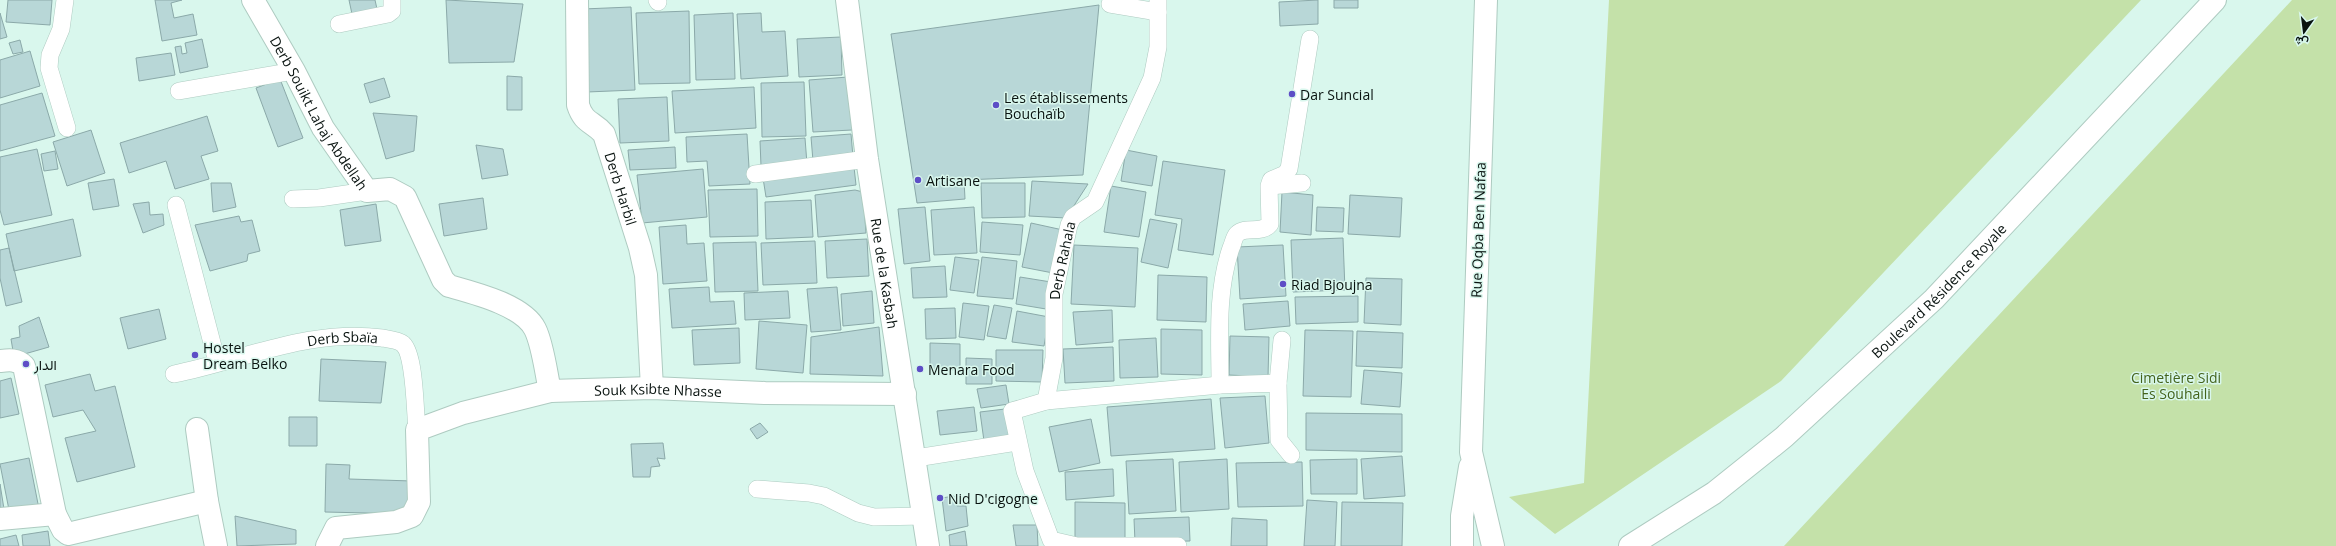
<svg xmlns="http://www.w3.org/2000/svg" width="2336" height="546" font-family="'Open Sans',Vazirmatn,sans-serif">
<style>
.green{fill:#c4e1a9}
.building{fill:#b8d7d7;stroke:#8ba9a9}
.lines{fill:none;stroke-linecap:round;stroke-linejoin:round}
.lane-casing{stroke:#aecbc1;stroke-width:18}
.street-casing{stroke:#aecbc1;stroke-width:24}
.secondary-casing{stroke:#aecbc1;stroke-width:24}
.lane{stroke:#fff;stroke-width:17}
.street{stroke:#fff;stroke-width:22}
.secondary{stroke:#fff;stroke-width:22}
.poi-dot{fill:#5d4ec6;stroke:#d9f7ed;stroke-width:1.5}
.labels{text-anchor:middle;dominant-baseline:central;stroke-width:3;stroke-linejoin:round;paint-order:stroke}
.poi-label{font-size:14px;fill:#091310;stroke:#d9f7ed;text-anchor:start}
.street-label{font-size:14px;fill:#091310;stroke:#d9f7ed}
.park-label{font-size:14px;fill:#44631c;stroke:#d9f7ed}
</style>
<rect width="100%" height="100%" fill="#d9f7ed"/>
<path class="green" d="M1609,0H2141L1781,381L1555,534L1509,497L1584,483Z
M2292,0H2336V546H1784Z"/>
<path class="building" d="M8,0H52L50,25L6,22Z
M155,0H182L171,3L174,18L193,14L197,35L162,41Z
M349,0H375L377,9L352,14Z
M446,0L523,4L514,62L449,63Z
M1318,0V24L1280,26L1279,2Z
M1334,0H1358V8H1334Z
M1099,5L1083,175L964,180L965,199L917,203L891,34Z
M631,7L635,90L587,92L583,9Z
M689,11L690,83L639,84L636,13Z
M0,13L7,37L0,39Z
M733,13L735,79L696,80L694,15Z
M761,13L762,32L785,31L788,76L741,79L737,14Z
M841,37L842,75L799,77L797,39Z
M202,39L208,67L180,73L175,47L181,46L182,54L187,53L185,43Z
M20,40L23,52L13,54L9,43Z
M30,51L40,86L0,98V60Z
M171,53L175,75L139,81L136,58Z
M507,76L522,77V110H507Z
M848,77L852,130L813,132L809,80Z
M384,78L390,97L370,103L364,84Z
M280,79L303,138L278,147L256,88Z
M804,82L806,136L762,137L761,83Z
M754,87L756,128L675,133L672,91Z
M42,93L55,136L0,151V105Z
M667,97L669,141L620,143L618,99Z
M373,113L417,116L414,151L386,159Z
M207,116L218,151L201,156L209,179L175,189L166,161L129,173L120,143Z
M91,130L105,173L67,186L53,142Z
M747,134L750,184L709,186L707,161L687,162L686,137Z
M851,134L853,157L813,161L811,137Z
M805,138L807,164L761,166L760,141Z
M476,145L503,149L508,175L482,179Z
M675,147L676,168L630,170L628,150Z
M37,149L52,215L4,225L0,210V157Z
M1126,150L1157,156L1152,186L1121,181Z
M55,151L58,169L44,171L41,154Z
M1163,161L1225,170L1213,255L1178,250L1182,219L1155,215Z
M854,167L856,185L766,197L763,178Z
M703,169L707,217L642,223L637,175Z
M114,179L119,206L93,210L88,183Z
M1032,181L1088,184L1066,218L1029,216Z
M211,183H231L236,207L213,212Z
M981,183H1025V217L982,218Z
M1111,186L1146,192L1139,237L1104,232Z
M757,189L758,236L710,237L708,190Z
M855,190L863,192L866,233L818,237L815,195Z
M1282,192L1313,195L1311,235L1280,232Z
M1350,195L1402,198L1400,237L1348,234Z
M483,198L487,229L444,236L439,204Z
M811,200L813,237L766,239L765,202Z
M149,202L150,215L163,214L164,225L143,233L133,204Z
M376,204L381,241L345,246L340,210Z
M925,207L930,261L904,264L898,209Z
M974,207L977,253L934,255L931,210Z
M1317,207L1344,208L1343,232L1316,231Z
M239,216L241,222L252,220L260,251L248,254L247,261L210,271L195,225Z
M73,219L81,256L14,271L6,234Z
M1150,219L1177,224L1168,268L1141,262Z
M982,222L1023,225L1020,255L980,252Z
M1031,223L1063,230L1053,273L1022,267Z
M686,225L687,244L704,243L707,281L663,284L659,227Z
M1343,238L1345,290L1293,292L1291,240Z
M867,239L869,276L827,278L825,241Z
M815,241L817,283L763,285L761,243Z
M756,242L758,291L715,292L713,243Z
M1074,245L1138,248L1135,307L1071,304Z
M1283,245L1286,296L1240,299L1237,247Z
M9,248L22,302L6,306L0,278V250Z
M955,257L979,260L974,293L950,290Z
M982,257L1017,261L1013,299L977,296Z
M945,266L947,297L913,298L911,268Z
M1158,275L1207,277L1206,322L1157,320Z
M1020,277L1051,282L1046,309L1016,304Z
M1366,278L1402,279L1401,325L1364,323Z
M709,287L710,302L734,301L736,324L672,328L669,289Z
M837,287L841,330L811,332L807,289Z
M788,291L790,318L745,320L744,293Z
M872,291L874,323L843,326L841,294Z
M1358,296V322L1296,324L1295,297Z
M1288,301L1290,326L1245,330L1243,304Z
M963,303L989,306L984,340L959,337Z
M994,305L1012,308L1006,339L987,336Z
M955,308L956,338L926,339L925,309Z
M159,309L166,339L128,349L120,318Z
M1112,310L1113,342L1076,345L1073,312Z
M1017,311L1049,317L1044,346L1012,342Z
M39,317L49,347L14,357L11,339L20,337L19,326Z
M759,321L807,325L803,373L756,369Z
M879,327L883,376L810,374L811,337Z
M739,328L740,363L694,365L692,330Z
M1161,329L1202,330V375L1161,374Z
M1305,330L1353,331L1351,397L1303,396Z
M1357,331L1403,333L1402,368L1356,366Z
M1230,336L1269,337L1268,377L1229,375Z
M1156,338L1158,377L1120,378L1119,340Z
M930,343L960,344V370L930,369Z
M1113,347L1114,381L1065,383L1063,349Z
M996,350H1043L1042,382L996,381Z
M966,358L992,359V384H966Z
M321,359L386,362L381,403L319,401Z
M1364,370L1402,373L1400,407L1361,404Z
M90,374L95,391L115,386L135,467L77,482L65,438L96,431L83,410L53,417L45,385Z
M11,378L19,414L0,418V381Z
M1006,385L1009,404L981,408L977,389Z
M1265,396L1269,443L1225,448L1220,398Z
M1211,399L1215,449L1111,456L1107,407Z
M974,407L977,431L940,435L937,411Z
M1005,409L1010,436L984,441L980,412Z
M1306,413L1402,414V452L1306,450Z
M289,417H317V446H289Z
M1091,419L1100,463L1059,472L1049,427Z
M760,423L768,432L757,439L750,429Z
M663,443L665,459L657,458L660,466L651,467L650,477H633L631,444Z
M1402,456L1405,496L1364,499L1361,459Z
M29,458L39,509L10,515L0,464Z
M1173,459L1176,511L1129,514L1126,461Z
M1227,459L1229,509L1181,512L1179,462Z
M1357,459V494H1311L1310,460Z
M1302,462L1303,506L1238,507L1236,463Z
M326,464L350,465L349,479L412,481L411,514L325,512Z
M1113,469L1114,496L1066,500L1065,472Z
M0,484L4,509H0Z
M954,496L957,506H966L968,526L946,531L942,498Z
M1307,500L1337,502L1335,546H1304Z
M1075,502L1125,503V539H1075Z
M1342,502L1403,503L1402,546H1341Z
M235,516L296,530V544L237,546Z
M1189,517L1190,541L1135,542L1134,519Z
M1232,518L1267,520V546H1231Z
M1013,525H1037L1038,546H1016Z
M48,531L50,546H23L22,535Z
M965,531L967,546H950L949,535Z
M16,535L19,546H0V539Z"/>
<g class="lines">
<g class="lane-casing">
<g id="lane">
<path d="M65,0L61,29L50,55L49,68L67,128"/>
<path d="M657,0L658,2"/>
<path d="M1110,4L1158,12"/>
<path d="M339,24L388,14L392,11V0"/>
<path d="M179,91L294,71"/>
<path d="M755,174L867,159"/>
<path d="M1270,186L1302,183"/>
<path d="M293,199L319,198L367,191"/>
<path d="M176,205L217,362"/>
<path id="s1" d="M174,374C243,360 311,328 382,338C388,339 398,340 403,344C415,355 415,412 417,430"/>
<path d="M1278,383L1282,340"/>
<path d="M1220,385C1220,339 1216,292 1231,248C1233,244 1234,237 1237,234C1246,225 1261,235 1270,224L1269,186L1271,180L1285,174L1289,169L1310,39"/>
<path id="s2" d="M1046,401L1054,358V294L1069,225L1073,217L1095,202L1152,78L1158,47V0"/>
<path d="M916,458L1018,442"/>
<path d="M757,489L809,493L824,496L858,513L874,517L924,516"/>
<path d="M1178,546H1077L1051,540L1025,471L1012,411L1046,401L1220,385L1278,383L1279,440L1291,455"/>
</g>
</g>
<g class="street-casing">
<g id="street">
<path id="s3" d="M253,0L294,71L323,128L367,191L390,189L405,197L443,280L449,286C474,293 523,305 535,329C543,345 546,373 550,391"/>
<path id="s4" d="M577,0L578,105C584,124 593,121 604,134L640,248L646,275L652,388"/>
<path d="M1486,0L1471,452L1493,546"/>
<path d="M0,361C9,360 17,359 24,366L55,514L63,530L68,534L207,501"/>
<path d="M197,429L207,501L216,546"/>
<path d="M0,519L55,514"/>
<path id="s5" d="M327,546L336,528L396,522L412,516L419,502L417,430L463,413L550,391L652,388L765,393L905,394"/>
<path d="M1462,546V516L1470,467"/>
</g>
</g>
<g class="secondary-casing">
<g id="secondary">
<path id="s6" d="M847,0L867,159L928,546"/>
<path id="s7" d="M1630,546L1714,493L1784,437L1934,299L2215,0"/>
</g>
</g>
<use href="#lane" class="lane"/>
<use href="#street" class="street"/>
<use href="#secondary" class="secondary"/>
</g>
<g class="poi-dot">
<circle cx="1292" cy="94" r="4"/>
<circle cx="996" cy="105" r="4"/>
<circle cx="918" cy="180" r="4"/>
<circle cx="1283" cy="284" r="4"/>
<circle cx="195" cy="355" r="4"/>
<circle cx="26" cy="364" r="4"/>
<circle cx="920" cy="369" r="4"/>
<circle cx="940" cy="498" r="4"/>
</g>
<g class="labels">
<g class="poi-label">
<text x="1300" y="94">Dar Suncial</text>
<text x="1004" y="97">Les établissements<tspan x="1004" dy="16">Bouchaïb</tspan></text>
<text x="926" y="180">Artisane</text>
<text x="1291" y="284">Riad Bjoujna</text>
<text x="203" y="347">Hostel<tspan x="203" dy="16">Dream Belko</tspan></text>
<text x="34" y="364">الدار</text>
<text x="928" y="369">Menara Food</text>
<text x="948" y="498">Nid D'cigogne</text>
</g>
<g class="street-label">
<text stroke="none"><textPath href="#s3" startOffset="131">Derb Souikt Lahaj Abdellah</textPath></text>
<text stroke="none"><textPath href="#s4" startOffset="202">Derb Harbil</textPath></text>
<text transform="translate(1478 230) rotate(-88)">Rue Oqba Ben Nafaa</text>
<text stroke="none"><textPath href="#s2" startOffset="142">Derb Rahala</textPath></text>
<text stroke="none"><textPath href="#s6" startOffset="276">Rue de la Kasbah</textPath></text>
<text stroke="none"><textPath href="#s7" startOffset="402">Boulevard Résidence Royale</textPath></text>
<text stroke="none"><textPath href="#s1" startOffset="173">Derb Sbaïa</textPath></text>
<text stroke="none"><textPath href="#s5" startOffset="432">Souk Ksibte Nhasse</textPath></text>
</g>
<g class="park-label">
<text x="2176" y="377">Cimetière Sidi<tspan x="2176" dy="16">Es Souhaili</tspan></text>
</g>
</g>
<g transform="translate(2304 32) rotate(194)" stroke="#d9f7ed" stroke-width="3" paint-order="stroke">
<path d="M0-3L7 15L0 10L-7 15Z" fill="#091310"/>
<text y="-6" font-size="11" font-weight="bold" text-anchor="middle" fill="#091310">ش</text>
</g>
</svg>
